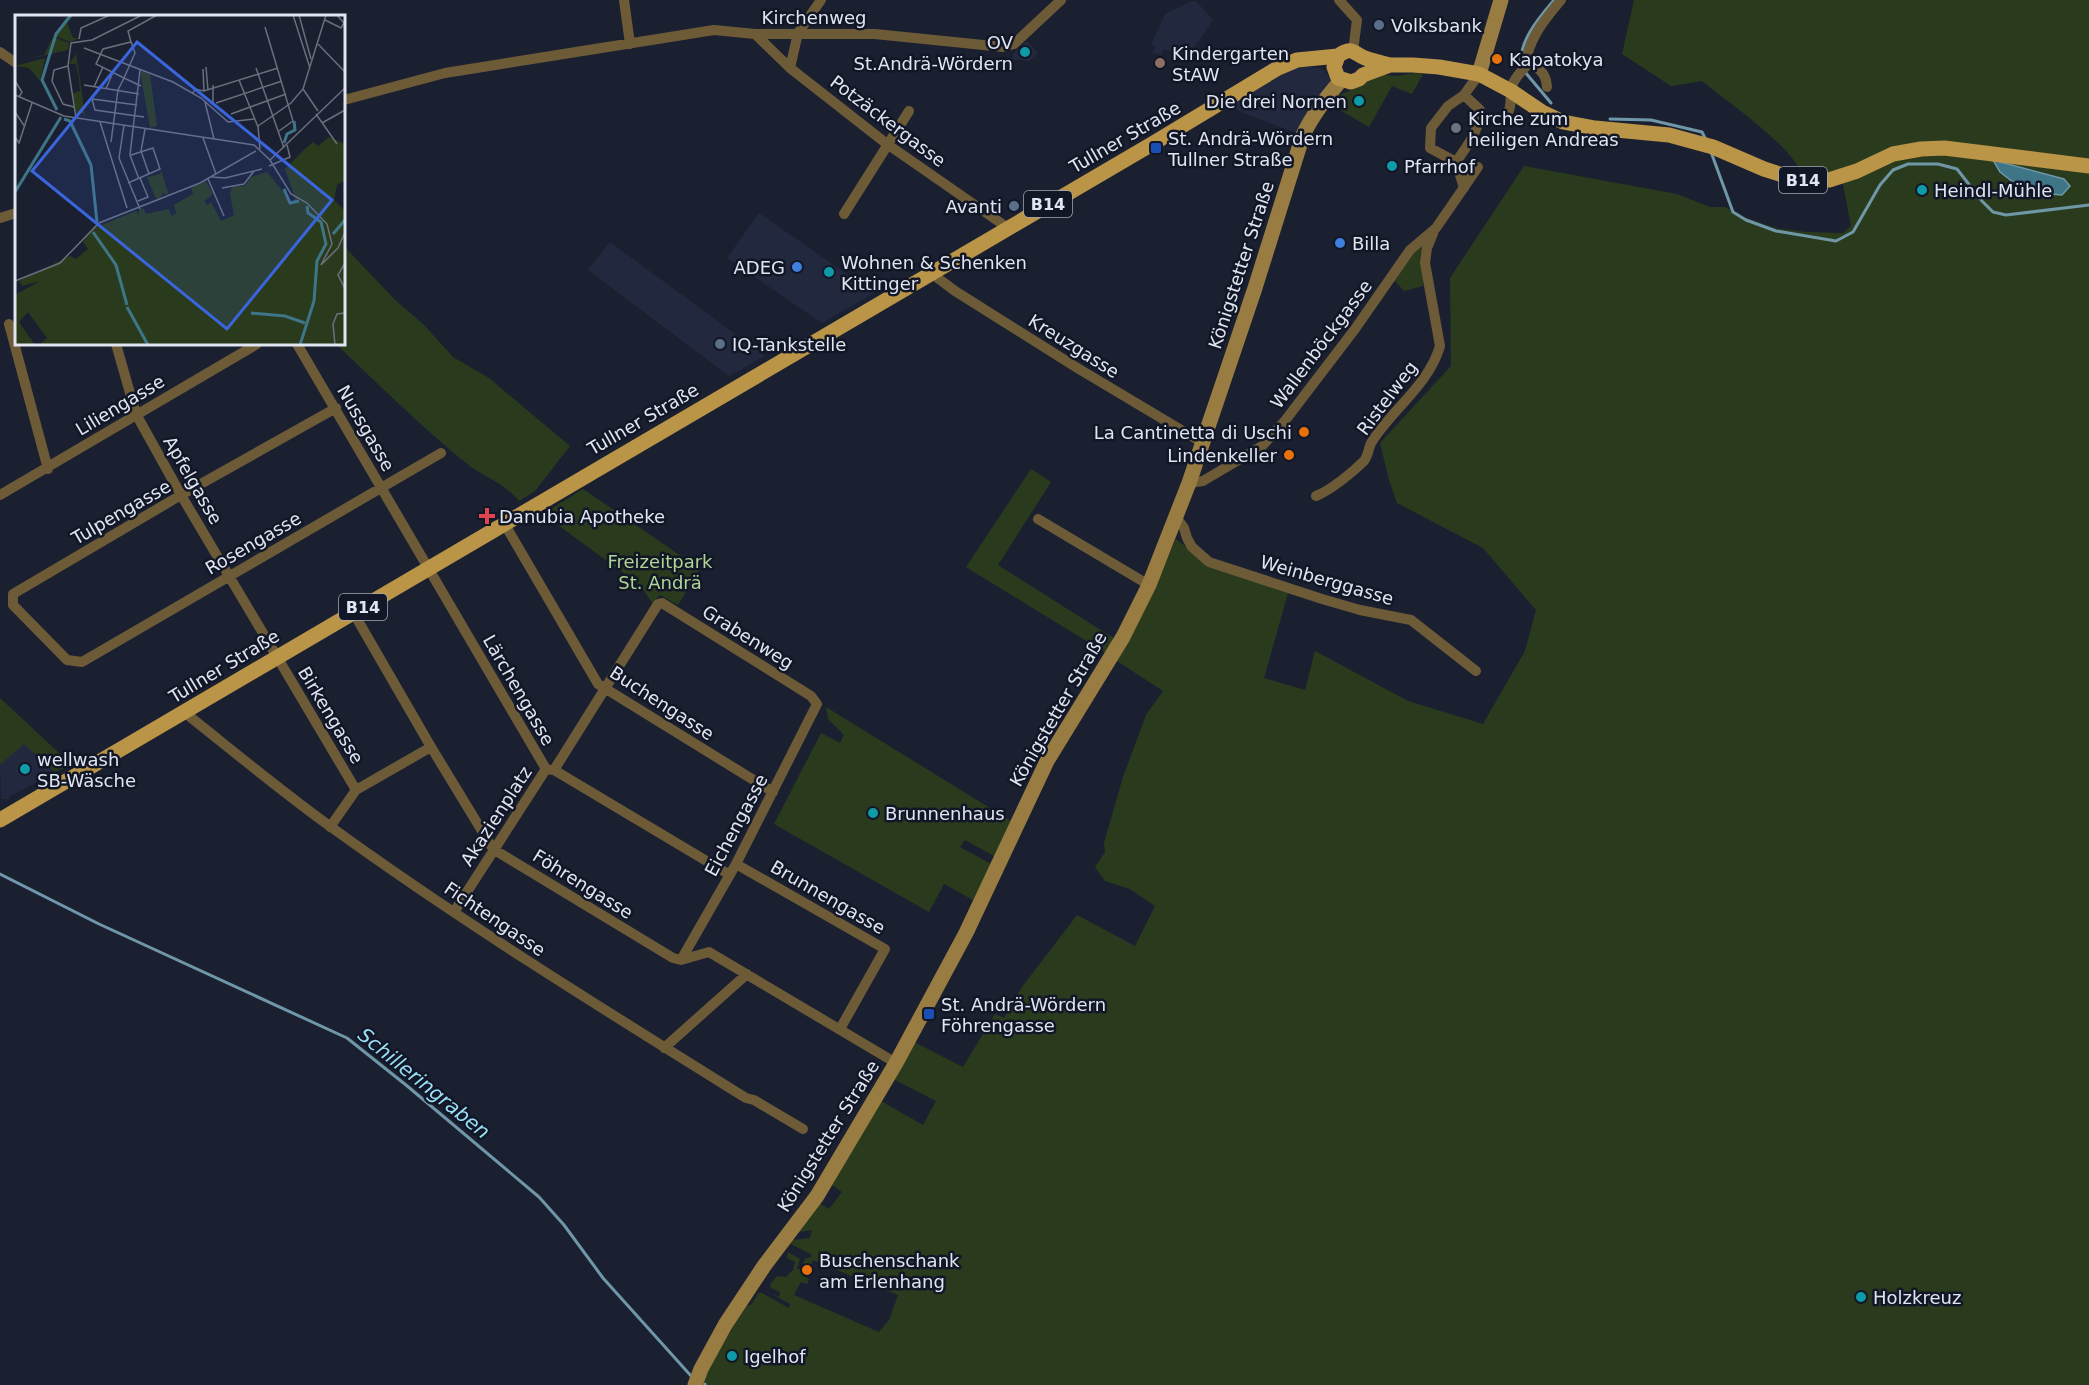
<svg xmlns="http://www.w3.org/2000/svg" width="2089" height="1385" font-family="'DejaVu Sans',sans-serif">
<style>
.built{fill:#22293f}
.green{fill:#2a3b1d;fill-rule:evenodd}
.water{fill:#3e7587;stroke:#6f97a7;stroke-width:1.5}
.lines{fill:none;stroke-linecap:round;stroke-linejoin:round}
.stream{stroke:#6f97a7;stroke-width:3}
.street{stroke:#6d5b38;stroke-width:10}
.secondary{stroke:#987c41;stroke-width:15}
.primary{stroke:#ba9547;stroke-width:15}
.service-dot{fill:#5c6f8a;stroke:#121727;stroke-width:2}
.culture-dot{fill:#0f9aa8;stroke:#121727;stroke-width:2}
.food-dot{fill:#e8710a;stroke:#121727;stroke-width:2}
.education-dot{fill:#8d6e63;stroke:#121727;stroke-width:2}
.worship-dot{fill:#6b7280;stroke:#121727;stroke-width:2}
.transit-dot{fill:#1a4fb4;stroke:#121727;stroke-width:2}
.shop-dot{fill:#3f7fe0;stroke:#121727;stroke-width:2}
.health-dot{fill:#e0444e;stroke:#121727;stroke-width:2}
.labels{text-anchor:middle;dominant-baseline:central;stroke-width:5;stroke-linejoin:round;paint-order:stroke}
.shield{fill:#121727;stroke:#a3a7b4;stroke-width:1.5}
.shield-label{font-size:16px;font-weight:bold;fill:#e1e5f1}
.street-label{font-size:18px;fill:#e1e5f1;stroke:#121727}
.poi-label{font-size:18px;fill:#e1e5f1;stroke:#121727;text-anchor:start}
.park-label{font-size:18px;fill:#b0d595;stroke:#121727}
.water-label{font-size:20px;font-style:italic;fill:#9adff6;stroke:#121727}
.inset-river{fill:none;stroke:#3e7587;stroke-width:3}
.inset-road{fill:none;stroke:#6a6f7e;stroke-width:1.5}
.view{fill:#3a65dc;fill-opacity:0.15;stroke:#3a65dc;stroke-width:3}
.inset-edge{fill:none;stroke:#e1e5f1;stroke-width:3}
</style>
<rect width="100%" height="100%" fill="#1b2031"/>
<path class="built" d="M1192,1H1196L1213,20L1187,58L1164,49L1161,55L1152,53L1155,46L1151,44L1165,14Z
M1027,41L1038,53L1029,61L1012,59L1014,53Z
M1306,66L1322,69L1330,76L1329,87L1299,134L1228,107L1291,69Z
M759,213L874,293L822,323L727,258Z
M610,242L765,356L729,376L588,270Z
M24,743L55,772L9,797L10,799H1L0,765Z"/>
<path class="green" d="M1634,0H2089V1385H702L717,1352L746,1307L752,1304L758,1293H762L789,1308L790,1304L770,1293L779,1297L780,1292L771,1288L770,1284L777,1276L786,1277L793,1270L795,1262L787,1258L788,1252L800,1259L797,1269H801L805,1259L811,1257L812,1255L791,1244L793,1240L810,1238L812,1230L798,1232L819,1203L829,1209L842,1192L832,1185L879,1100L923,1125L936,1101L891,1078L912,1041L963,1067L995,1014L1004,1018L1022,987L1077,915L1135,946L1155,906L1130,889L1105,881L1095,867L1105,852L1104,843L1123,777L1146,715L1163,691L1117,661L1164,567L1176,539L1208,564L1288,593L1264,678L1305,690L1315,651L1408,701L1483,724L1525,651L1536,610L1483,548L1397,503L1389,480L1380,443L1451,366L1450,278L1524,166L1677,194L1710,207H1725L1744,217L1775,228L1806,232L1843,233L1851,226L1843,184L1800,170C1785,141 1729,103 1702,81L1671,86L1622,54ZM813,1260L898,1295L889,1320L879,1332L794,1295L801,1282L807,1284L809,1279L802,1275L807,1264L811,1265Z
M1414,73L1423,74L1412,94L1392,86L1369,127L1333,106L1335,97L1356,88L1366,80L1379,74L1396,76Z
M1430,237L1423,262V286L1404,291L1393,279L1413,253Z
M344,246L394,299L423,324L453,357L489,378L570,446L535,491L519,501C505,483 483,477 466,463C421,426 378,384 336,344H344Z
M1031,469L1051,482L998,565L1115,639L1106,653L966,567Z
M583,489L700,569L678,605L660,595L652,603L641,586L543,514Z
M0,698L60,754L69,766L55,772L24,744L0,765Z
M826,707L1011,821L994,856L965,840L960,847L991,864L973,900L944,884L929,912L774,824L821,733L840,743L844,735L828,719Z"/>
<path class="water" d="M1993,160L2064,179L2070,186L2062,195L2026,192L2000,172Z"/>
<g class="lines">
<path class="stream" d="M1521,67C1518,41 1539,18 1554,0
M1525,72L1551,103
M1610,119L1651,120L1702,132L1706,140
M1711,152L1733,212L1746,220L1776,231L1836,241L1853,232L1880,185L1893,170L1908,164H1938L1957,169L1982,201L1993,212L2006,215L2089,205
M0,874L99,924L347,1038L406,1085L539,1197L564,1225L603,1278L692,1377
M705,1385V1384"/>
<path class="street" d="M624,0L630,44
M1339,0L1357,20L1353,51
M755,34L790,68L887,144L1008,228
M0,52L16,63
M790,68L798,33L821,0
M1547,87C1545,66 1534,71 1527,56C1533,33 1546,18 1561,0
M344,100L445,73L714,30L755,34H875L1003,47L1014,44L1061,0
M1507,114C1513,106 1509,96 1512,86C1515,76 1524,69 1530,62
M1456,162C1467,146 1480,130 1480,110L1464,95
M1464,188L1456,162L1430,148L1431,128L1448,106L1464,95L1479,74
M844,214L909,111
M0,218L16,213
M931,273L955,291L1079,369L1203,443
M9,324L48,469
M116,344L136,414L181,495L356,790
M297,344L546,769L554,770L730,875
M336,408L181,495L13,594V605L67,660L82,662L441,453
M1189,483L1203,481L1262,446L1284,422L1355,329L1410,250L1436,228L1478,167
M0,495L257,344
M1316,496C1331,490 1353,472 1364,461C1369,455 1368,446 1373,440C1394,408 1429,384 1440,346L1425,263L1427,248L1434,231
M1177,518L1184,528L1187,538L1192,547L1209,562L1322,599L1360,610L1411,620L1476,671
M1038,519L1149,585
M504,523L598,684L773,792
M353,612L431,747L493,849L673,958L681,960L709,952L896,1063
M184,712C233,751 281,791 331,827C465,924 606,1011 746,1098L754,1100L803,1129
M554,770L658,604L662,603L811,696L817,704L736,864L681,960
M330,827L356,790L431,747
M736,864L885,949L840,1029
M454,912L546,769
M664,1048L747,974"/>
<path class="secondary" d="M1479,74L1501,0
M695,1385L701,1369L725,1325L764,1266L817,1196L896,1063L966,933L1047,761L1123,637L1149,585L1189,483L1255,288L1303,135C1313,114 1327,97 1341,80"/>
<path class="primary" d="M1390,65C1382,63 1373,61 1365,58C1354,54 1352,45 1338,56L1334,67L1338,78L1351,82L1359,79L1363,75L1390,65H1413L1439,67L1479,74L1511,91L1542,112L1563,122L1595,128L1669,135L1713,147L1764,169L1795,179L1829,180L1857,171L1893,154L1921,149L1944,148L1985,153L2089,166
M0,820L1152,144L1278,68L1297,60L1338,56"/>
</g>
<g class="service-dot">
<circle cx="1379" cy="25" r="6"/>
<circle cx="1014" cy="206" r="6"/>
<circle cx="720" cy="344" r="6"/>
</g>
<g class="culture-dot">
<circle cx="1025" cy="52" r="6"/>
<circle cx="1359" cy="101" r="6"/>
<circle cx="1392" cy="166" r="6"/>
<circle cx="1922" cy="190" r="6"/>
<circle cx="829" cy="272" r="6"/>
<circle cx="25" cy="769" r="6"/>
<circle cx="873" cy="813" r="6"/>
<circle cx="1861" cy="1297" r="6"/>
<circle cx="732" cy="1356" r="6"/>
</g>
<g class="food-dot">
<circle cx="1497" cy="59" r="6"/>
<circle cx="1304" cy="432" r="6"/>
<circle cx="1289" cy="455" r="6"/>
<circle cx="807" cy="1270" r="6"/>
</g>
<circle class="education-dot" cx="1160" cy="63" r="6"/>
<circle class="worship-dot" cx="1456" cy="128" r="6"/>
<g class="transit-dot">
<rect x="1150" y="142" width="12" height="12" rx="3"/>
<rect x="923" y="1008" width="12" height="12" rx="3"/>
</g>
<g class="shop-dot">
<circle cx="1340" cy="243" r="6"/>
<circle cx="797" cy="267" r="6"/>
</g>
<path class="health-dot" d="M484 507h6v6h6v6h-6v6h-6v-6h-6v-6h6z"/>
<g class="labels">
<g class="shield">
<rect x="1779" y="167" width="48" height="26" rx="4.5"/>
<rect x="1024" y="191" width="48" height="26" rx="4.5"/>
<rect x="339" y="594" width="48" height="26" rx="4.5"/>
</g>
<g class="shield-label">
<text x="1803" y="180">B14</text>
<text x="1048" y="204">B14</text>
<text x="363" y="607">B14</text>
</g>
<g class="street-label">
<text x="814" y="17">Kirchenweg</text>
<text transform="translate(888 121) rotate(37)">Potzäckergasse</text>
<text transform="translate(1125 137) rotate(-30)">Tullner Straße</text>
<text transform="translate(1241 265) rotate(-72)">Königstetter Straße</text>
<text transform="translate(1321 344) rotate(-53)">Wallenböckgasse</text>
<text transform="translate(1074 346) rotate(32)">Kreuzgasse</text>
<text transform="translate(1387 398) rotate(-53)">Ristelweg</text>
<text transform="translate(120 405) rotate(-31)">Liliengasse</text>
<text transform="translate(643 419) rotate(-30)">Tullner Straße</text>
<text transform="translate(366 428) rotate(60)">Nussgasse</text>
<text transform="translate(193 480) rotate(60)">Apfelgasse</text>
<text transform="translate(121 512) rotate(-30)">Tulpengasse</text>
<text transform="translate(253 543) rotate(-30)">Rosengasse</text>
<text transform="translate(1327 580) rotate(16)">Weinberggasse</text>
<text transform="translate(748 637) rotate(32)">Grabenweg</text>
<text transform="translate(224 666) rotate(-31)">Tullner Straße</text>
<text transform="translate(519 690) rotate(60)">Lärchengasse</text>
<text transform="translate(662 703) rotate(33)">Buchengasse</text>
<text transform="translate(1058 709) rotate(-60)">Königstetter Straße</text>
<text transform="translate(331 715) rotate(59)">Birkengasse</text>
<text transform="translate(496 816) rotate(-57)">Akazienplatz</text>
<text transform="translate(736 825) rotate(-62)">Eichengasse</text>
<text transform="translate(583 884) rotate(32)">Föhrengasse</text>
<text transform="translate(828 897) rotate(30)">Brunnengasse</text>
<text transform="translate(495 919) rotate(34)">Fichtengasse</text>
<text transform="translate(828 1136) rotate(-58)">Königstetter Straße</text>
</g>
<g class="poi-label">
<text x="1391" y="25">Volksbank</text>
<text x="1013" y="42" text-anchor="end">OV<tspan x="1013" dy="21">St.Andrä-Wördern</tspan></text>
<text x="1172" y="53">Kindergarten<tspan x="1172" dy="21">StAW</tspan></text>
<text x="1509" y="59">Kapatokya</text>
<text x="1347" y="101" text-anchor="end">Die drei Nornen</text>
<text x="1468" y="118">Kirche zum<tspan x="1468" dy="21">heiligen Andreas</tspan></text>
<text x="1168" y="138">St. Andrä-Wördern<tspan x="1168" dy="21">Tullner Straße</tspan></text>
<text x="1404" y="166">Pfarrhof</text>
<text x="1934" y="190">Heindl-Mühle</text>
<text x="1002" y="206" text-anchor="end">Avanti</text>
<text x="1352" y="243">Billa</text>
<text x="841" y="262">Wohnen &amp; Schenken<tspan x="841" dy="21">Kittinger</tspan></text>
<text x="785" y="267" text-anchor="end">ADEG</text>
<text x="732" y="344">IQ-Tankstelle</text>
<text x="1292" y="432" text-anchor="end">La Cantinetta di Uschi</text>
<text x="1277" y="455" text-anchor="end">Lindenkeller</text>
<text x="499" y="516">Danubia Apotheke</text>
<text x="37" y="759">wellwash<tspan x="37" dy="21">SB-Wäsche</tspan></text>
<text x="885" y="813">Brunnenhaus</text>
<text x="941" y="1004">St. Andrä-Wördern<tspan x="941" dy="21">Föhrengasse</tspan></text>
<text x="819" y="1260">Buschenschank<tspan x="819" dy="21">am Erlenhang</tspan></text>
<text x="1873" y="1297">Holzkreuz</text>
<text x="744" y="1356">Igelhof</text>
</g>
<g class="park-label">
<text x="660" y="561">Freizeitpark<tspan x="660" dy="21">St. Andrä</tspan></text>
</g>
<g class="water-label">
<text transform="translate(424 1083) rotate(39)">Schilleringraben</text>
</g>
</g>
<g transform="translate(15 15)">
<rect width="330" height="330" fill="#1b2031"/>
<path d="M53,0H59L52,8L58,23H64L56,27L39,21ZM38,22L54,28L53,35L0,47L29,40ZM61,39L65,64L70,103L68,98H61L58,78L65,76L64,64L61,49H54ZM30,43L25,66L14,53L0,51ZM125,56L135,59L142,111L135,113ZM314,122L330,129V165L322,170L319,185L330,196V330H24L32,323L13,297L4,307L20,330H0V280L25,266L7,271L4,266L55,241L61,244L73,234L68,227L77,214L121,196L124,201V195L128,193L131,199L153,194L157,201L161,198L159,190L178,179L176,173L191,166L198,179L189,186L192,190L196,187L206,206L219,200L215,179L217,172L230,171L236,162L252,157L278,188L280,183L270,154L292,132L298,127L303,131ZM146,155L154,180L148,178L145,184L140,182L132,162L145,159Z" fill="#2a3b1d"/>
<path class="inset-river" d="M42,95L27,65L41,19L56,0M49,104L55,106L76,150L82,207M269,128L272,119L280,115L279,106M269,174L275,188L284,186M0,177L46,102M78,217L101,250L112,290M318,219L330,205M112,292L133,330M236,298L270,301L290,308M285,330L299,286L302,246L311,229L306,207L293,198L292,191"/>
<path class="inset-road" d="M278,0L295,53M284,0L296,44M310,5L326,13L329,8L322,0M250,12L278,106L264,116M64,24L66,13L95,0M116,27L113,16L142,0M303,29L330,57M69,33L158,67L186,83L213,107L239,104M53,51L39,55L37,66L48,89L59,92M191,52L193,75M241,53L269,133M188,54L189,76M224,65L243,112M0,66L7,77L4,82M69,70L124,79M198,70V89M79,72L88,52M91,74L98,57M288,74L303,96M178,78L180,74L189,76L263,53M0,80L49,101L239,130L255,145L276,179L292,188L312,209L317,229L306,250L323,233L330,217M190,87L199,124M201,88L267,66M122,90L77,84L80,95L129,102M0,97L10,112M216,99L271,79M301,99L322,129M61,103L53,51L56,28L77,25L127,0M85,107L112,193M307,108L330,95M109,110L104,143L125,194M130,114L126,136L134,159M0,122L4,128L17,88M188,123L201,159M96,127L103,75L109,63L120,38L116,27L88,34L81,49L109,63L126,71M245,134L243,111L276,88L288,74L311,0M255,145L330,73M254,151L275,142L272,130M197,162L210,163L247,154M124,164L115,140L125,55M193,164L209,201M113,168L145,154L138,133L116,140M207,173L229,169L239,156M123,186L133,182L125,163M330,248L323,260L330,274M0,266L45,248L84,208L185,168L241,136M320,330L318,309L322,299L330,298"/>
<path class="view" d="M122,27L317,185L212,314L17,156Z"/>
<rect width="330" height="330" class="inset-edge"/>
</g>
</svg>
